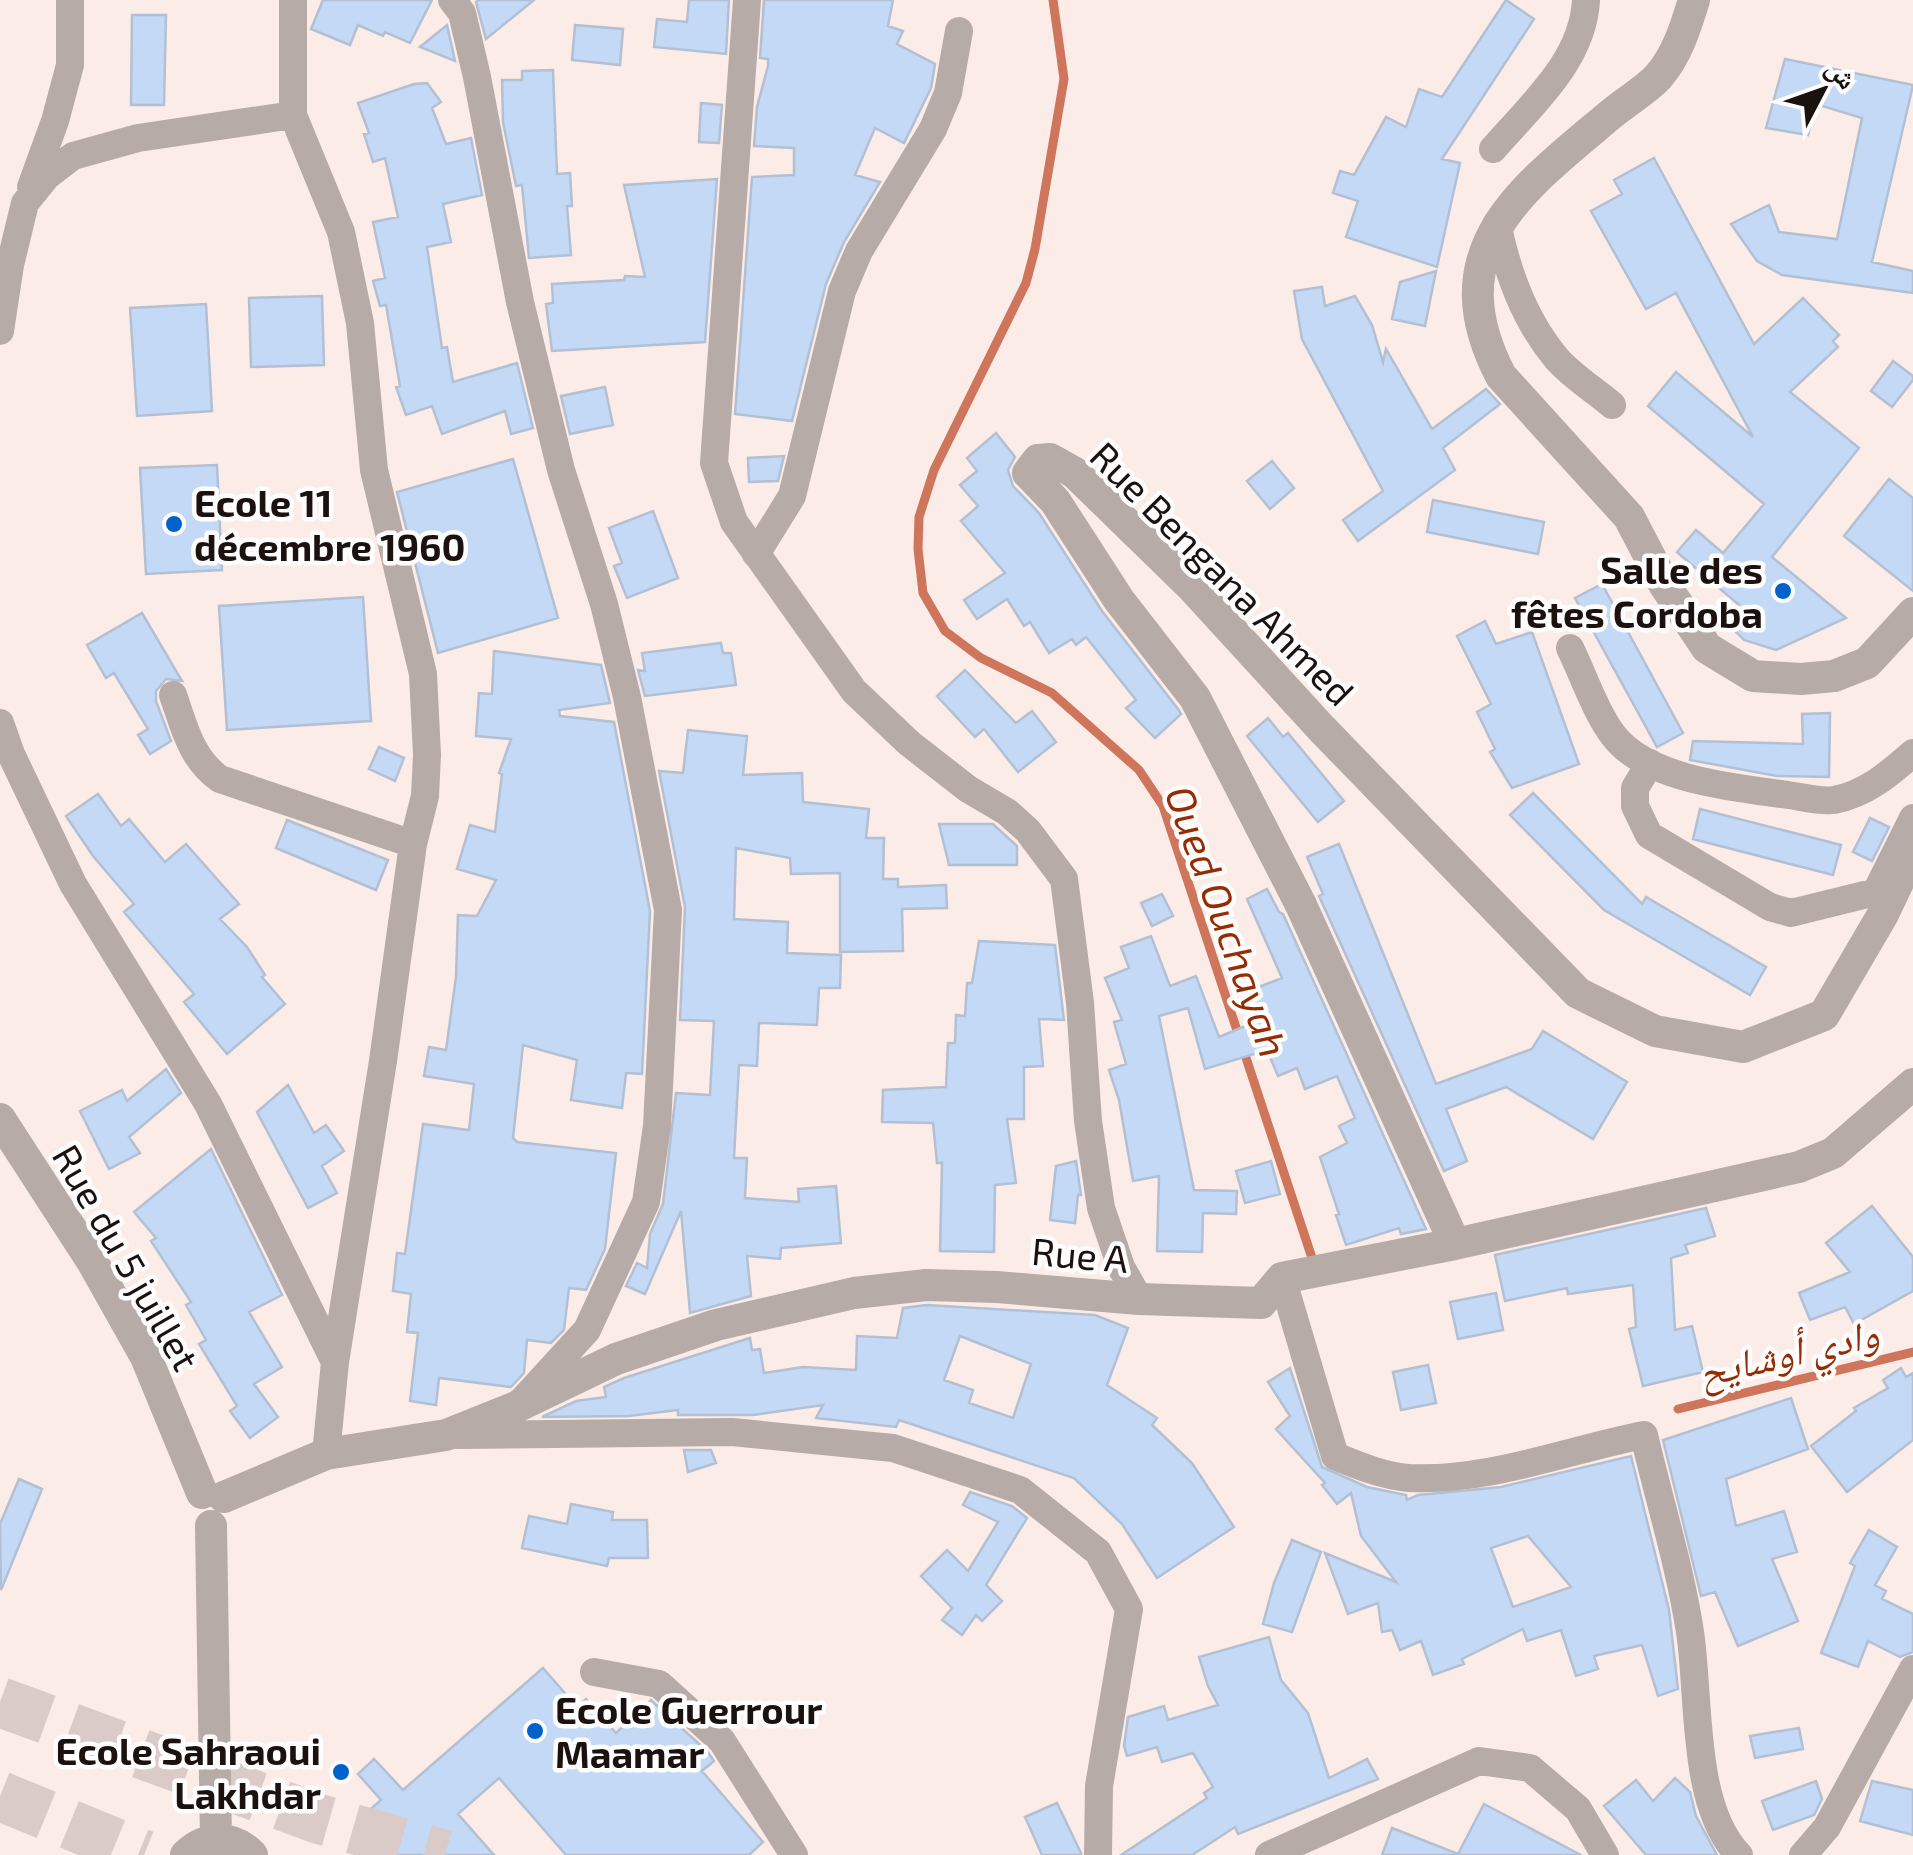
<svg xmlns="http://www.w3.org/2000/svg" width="1913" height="1855" font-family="'Exo 2','Noto Naskh Arabic',sans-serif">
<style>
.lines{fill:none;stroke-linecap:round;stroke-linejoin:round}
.stream{stroke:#ce755b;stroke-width:9}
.building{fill:#c3d9f6;stroke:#b3c0d3;stroke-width:2.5;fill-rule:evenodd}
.motorway-tunnel{stroke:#dacbc8;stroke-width:50;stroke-dasharray:50 25;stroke-linecap:butt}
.minor{stroke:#b6aba7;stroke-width:28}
.tertiary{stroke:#b6aba7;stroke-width:32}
.poi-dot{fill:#0062ca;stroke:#fdfdfd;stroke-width:4}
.labels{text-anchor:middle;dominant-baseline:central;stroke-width:9;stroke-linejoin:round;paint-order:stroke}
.poi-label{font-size:38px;font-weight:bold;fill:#1b1210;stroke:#fdfdfd;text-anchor:start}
.street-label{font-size:38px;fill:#1b1210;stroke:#fdfdfd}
.water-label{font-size:40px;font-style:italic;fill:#962c03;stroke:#fdfdfd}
</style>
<rect width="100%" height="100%" fill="#fcece8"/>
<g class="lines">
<path class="stream" d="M1053,0L1064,79L1035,249L1026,283L934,470L919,517L918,549L923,593L945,631L981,658L1052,693L1139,770L1163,806L1314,1264
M1678,1409L1913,1352"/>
</g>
<path class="building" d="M323,0H432L410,43L385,32L383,36L358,25L350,45L311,29Z
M478,0H534L486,39L476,2Z
M689,0H729L726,54L654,47L657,19L687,22Z
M764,0H893L888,26L903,31L897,44L935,64L931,88L904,143L875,128L855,175L880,182L844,242L826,284L792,421L735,414L752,177L794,175V148L754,146L757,107L768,66V59L760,58Z
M1506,0L1534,19L1442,159L1460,163L1437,267L1346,237L1358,201L1333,193L1340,171L1354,175L1386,117L1406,127L1419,89L1442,97Z
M132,15H166L164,105H131Z
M447,25L455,61L420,47Z
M575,25L623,29L620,65L572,60Z
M1785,59L1913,85L1872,262L1913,271V293L1782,275L1757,261L1731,224L1769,205L1779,232L1837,239L1862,118L1816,104L1808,135L1766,128Z
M553,70L557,174L570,173L572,206H567L571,255L529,258L522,185L516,186L503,122L502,80H522V71Z
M427,83L441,102L432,108L446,144L471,138L482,195L443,204L451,242L427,247L442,348L447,347L453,382L517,363L533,428L511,434L505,411L442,434L432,406L406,415L396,387L400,386L386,305L380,306L373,281L385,278L373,222L398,217L385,158L373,162L364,134L369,133L358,103L414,84Z
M701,103L722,105L719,143L699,142Z
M1654,158L1754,344L1803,298L1839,335L1833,341L1838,347L1790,392L1859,448L1772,557L1846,618L1776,650L1744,640L1724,620L1739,605L1677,552L1696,530L1723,553L1764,504L1648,406L1676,372L1753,437L1676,293L1646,309L1591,211L1622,194L1614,180Z
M717,179L705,342L552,351L546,304L553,303L552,284L624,280L625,276L645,277L624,185Z
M1436,271L1425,326L1392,319L1400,282Z
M1322,287L1325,306L1355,296L1372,325L1383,362L1386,349L1432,429L1486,389L1500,404L1443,448L1455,470L1358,541L1343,520L1383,491L1302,339L1294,291Z
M322,296L324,365L251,367L249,298Z
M206,304L212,411L137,416L130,308Z
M1893,361L1913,376V380L1892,407L1871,391Z
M605,387L613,425L570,434L561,396Z
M996,433L1015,457L1008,470L1013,486L1039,513L1102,611L1178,709L1181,714L1155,738L1126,708L1136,700L1086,637L1076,645L1072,639L1049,653L1030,622L1024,626L1007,599L977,619L964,600L1005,573L961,521L978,506L960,485L977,471L967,458Z
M784,456L778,481L749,482L748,458Z
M513,459L558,618L438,653L397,492Z
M1272,461L1294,488L1270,509L1247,481Z
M217,465L222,570L146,574L140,468Z
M1889,479L1913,498V591L1844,536Z
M1433,500L1544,522L1538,554L1427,532Z
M653,511L678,578L627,598L614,566L622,563L609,528Z
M1602,584L1683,733L1657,747L1575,598Z
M363,597L371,721L227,730L219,606Z
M142,613L182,681L166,679L156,691V701L171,741L150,754L138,735L148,729L114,673L106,678L87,645Z
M1485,621L1496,644L1532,632L1579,764L1512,788L1490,752L1495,749L1477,712L1491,704L1457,636Z
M721,643L723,653H731L736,685L645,696L638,670L645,671L642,653Z
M494,651L601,665L610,703L559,710L560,716L614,722L650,911L642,1074L626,1073L622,1108L571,1100L577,1060L523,1045L513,1138L517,1142L616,1153L605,1249L586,1290L569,1288L564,1330L551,1343L527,1340L524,1373L511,1387L439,1378L436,1405L410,1401L418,1333L407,1332L411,1294L393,1291L397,1253L405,1254L423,1124L469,1130L474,1084L424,1076L429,1047L446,1050L456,977L458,915L477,916L496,880L457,869L470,825L495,832L502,774L499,773L511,739L476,736L479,693L492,694Z
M965,670L1016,723L1032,711L1056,742L1018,772L984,729L975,737L937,696Z
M1830,713L1829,777L1777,776L1690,760L1693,741L1803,744L1802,714Z
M1268,718L1283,737L1288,733L1344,801L1318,822L1247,736Z
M688,730L747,736L743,775L802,773L803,802L869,809L866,838H884L883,879H898V887L946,885L947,908L902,909L903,951L840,952V873L791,874L790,858L736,848L734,919L788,922L787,953L841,955L840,988H819L817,1025L759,1023L757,1066L739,1065L734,1158H747L745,1198L799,1202L798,1189L836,1186L841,1243L781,1248L780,1259L747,1256L751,1296L690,1313L681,1211L645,1294L626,1286L637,1263L647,1268L650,1234L663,1204L676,1093L710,1095L714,1021L680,1020L685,907L659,771L683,773Z
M379,747L404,758L395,781L369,769Z
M1533,793L1642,904L1646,897L1766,967L1750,995L1604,910L1510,815Z
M98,794L121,826L129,819L165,862L186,844L239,904L220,919L247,947L265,975L262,977L285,1004L227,1054L184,1002L194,994L124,912L134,904L93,856L66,816Z
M1700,809L1841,845L1833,875L1693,839Z
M1870,818L1889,827L1872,861L1853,852Z
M287,820L388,860L376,890L276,848Z
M939,824H993L1017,846V865H949Z
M1339,844L1436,1084L1532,1049L1543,1031L1627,1082L1593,1139L1506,1087L1446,1109L1467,1161L1444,1171L1319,896L1323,894L1307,857Z
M1267,889L1279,912L1283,914L1426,1229L1401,1234L1399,1228L1346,1245L1336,1215L1339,1214L1320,1157L1347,1143L1339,1126L1355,1118L1337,1076L1305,1089L1297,1068L1278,1076L1267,1050L1205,1069L1188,1008L1159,1016L1194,1190L1237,1191L1236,1214L1203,1213L1202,1252L1157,1251L1159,1176L1133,1181L1119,1100L1109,1070L1126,1064L1114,1022L1122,1020L1105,978L1129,968L1121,947L1151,936L1170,986L1196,976L1219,1037L1262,1019L1251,990L1282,978L1247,899Z
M1162,894L1173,916L1152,926L1141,903Z
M979,941L1055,945L1064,1020L1039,1019L1043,1066L1024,1067V1119H1007L1016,1183L995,1185L994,1252L940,1251L942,1163H937L933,1123L882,1122L883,1090L946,1087L948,1043H955L956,1015L965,1016L967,983H972Z
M166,1069L181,1093L129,1137L140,1153L109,1169L80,1111L122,1090L127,1101Z
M288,1085L314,1133L326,1125L344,1151L322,1166L337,1193L308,1208L257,1112Z
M211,1149L282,1295L249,1312L282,1367L254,1384L278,1417L250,1438L230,1411L237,1406L199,1344L206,1340L186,1305L191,1302L151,1241L156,1238L134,1212Z
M1076,1161L1081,1195H1078L1075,1223L1050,1220L1056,1166Z
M1271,1161L1280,1194L1245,1203L1236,1171Z
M1872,1206L1913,1257V1291L1854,1324L1845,1307L1810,1320L1799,1293L1850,1272L1826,1243Z
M1706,1208L1715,1236L1685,1245L1688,1253L1671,1258L1675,1330L1692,1326L1703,1372L1643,1386L1629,1329L1636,1327L1633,1285L1568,1294L1567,1288L1505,1301L1495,1255Z
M1496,1293L1503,1330L1458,1339L1450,1302Z
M927,1305L1095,1315L1128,1328L1107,1385L1157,1418L1152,1425L1192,1463L1234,1527L1157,1578L1122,1524L1074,1478L899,1420L896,1427L816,1418L823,1405L753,1415H678V1410L629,1416L542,1417L576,1401L606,1397L604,1387L624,1378L750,1338L752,1350L760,1349L764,1373L803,1367L856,1370L857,1336L897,1338L903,1308ZM960,1336L1031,1364L1013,1418L969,1403L973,1390L944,1380Z
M1428,1365L1436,1403L1401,1410L1393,1372Z
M1290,1368L1322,1467L1367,1487L1406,1495L1407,1500L1418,1495L1501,1487L1631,1456L1669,1610L1678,1689L1658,1696L1642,1645L1594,1656L1598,1669L1576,1676L1561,1630L1527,1641L1523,1629L1462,1659L1464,1664L1433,1675L1421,1641L1400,1650L1392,1630L1382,1632L1378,1603L1348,1614L1325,1553L1396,1582L1361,1536L1351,1493L1337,1504L1322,1485L1325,1483L1276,1429L1290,1416L1268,1382ZM1528,1536L1571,1587L1513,1607L1491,1548Z
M1901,1368L1906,1377L1913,1373V1440L1847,1492L1811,1446L1856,1411L1854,1408L1888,1388L1883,1380Z
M1791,1398L1808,1449L1726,1479L1736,1526L1784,1511L1797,1552L1772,1559L1798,1621L1738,1646L1715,1592L1701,1596L1663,1440Z
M684,1450H711L716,1463L688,1472Z
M19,1479L42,1489L1,1590L0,1524Z
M970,1492L1012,1506L1027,1518L986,1585L1002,1601L982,1621L976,1615L962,1635L942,1620L952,1608L921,1576L947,1550L968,1571L998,1522L963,1505Z
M571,1504L613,1512L612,1520H647L648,1558H609L607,1566L522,1548L529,1516L567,1524Z
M1869,1530L1897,1547L1875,1585L1886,1591L1882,1599L1913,1614V1652L1900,1657L1868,1641L1858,1667L1821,1653L1855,1566L1850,1563Z
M1292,1540L1321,1552L1292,1632L1263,1624L1274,1583Z
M1269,1637L1281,1680L1308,1713L1329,1778L1367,1759L1378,1779L1238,1834L1235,1827L1192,1855H1121L1207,1798L1204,1793L1213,1787L1193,1753L1162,1762L1157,1747L1127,1756L1124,1746L1128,1717L1164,1706L1168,1720L1218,1705L1208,1686L1199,1657Z
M543,1668L577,1707L586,1699L616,1733L651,1700L708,1752L714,1761L702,1771L763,1842L749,1855H566L499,1778L458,1814L494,1855H389L358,1820L381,1800L358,1774L374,1759L403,1790Z
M1799,1728L1803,1749L1755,1758L1750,1736Z
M1675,1778L1690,1792L1696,1816L1717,1855H1646L1604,1806L1636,1780L1653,1801Z
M1816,1781L1822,1799L1814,1815L1773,1830L1762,1801Z
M1872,1781L1913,1790V1835L1860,1821Z
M1057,1803L1081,1853V1855H1042L1025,1817Z
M1484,1804L1581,1855H1382L1392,1828L1458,1854Z"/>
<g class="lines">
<path class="motorway-tunnel" d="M0,1702L319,1819L445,1855
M0,1796L144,1855"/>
<path class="minor" d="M293,0V115L341,232L360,323L374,470L423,674L427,755L425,796L413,844L383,1061L335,1362
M452,0L462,13L477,77L520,302L561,470L604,604L627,697L668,910L657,1126L646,1202L587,1330L522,1401
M747,0L714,463L734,522L854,691L909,743L968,789L1007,812L1028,831L1064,879L1080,1003L1088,1121L1101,1208L1121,1267L1139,1299
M1493,149C1531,105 1583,61 1586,0
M31,187L55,121L70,65V0
M1497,223C1507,272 1524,320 1557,359C1572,376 1594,390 1612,405
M0,331L10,265L25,203L47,176L73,156L138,138L293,115
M756,554L792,496L842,291L859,251L933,129L948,93L959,31
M1570,648C1584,676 1599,723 1621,744C1659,781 1738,788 1788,795C1803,797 1820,802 1834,800C1866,794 1889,774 1913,753
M173,695C184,726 191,759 220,779L413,844
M0,723L11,754L73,884L208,1104L335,1362L326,1454
M1650,763L1635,788V806L1649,835L1770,907L1791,913L1876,892L1913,818
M1282,1278L1335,1456C1359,1466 1384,1476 1409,1478C1488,1482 1567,1450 1644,1435C1659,1500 1680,1566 1690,1632C1700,1697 1691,1806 1739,1855
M457,1435L732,1432L893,1448L1020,1490L1098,1552L1129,1609L1099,1786L1098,1855
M594,1672L659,1684L722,1741L794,1855
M1269,1855L1479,1761L1530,1768L1578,1809L1605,1855
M1803,1855L1827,1827L1913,1669"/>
<path class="tertiary" d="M1694,0C1686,26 1677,56 1658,77C1645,91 1625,102 1610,115C1522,189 1435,250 1501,376L1629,517L1664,584L1707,648L1753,676L1801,679L1834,676L1867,663L1913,613
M0,1119L92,1261L146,1357L202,1493
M1455,1244L1301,905L1195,698L1119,600L1055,501L1028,473L1038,460L1050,459L1075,473L1191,586L1322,729L1578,993L1655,1031L1743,1047L1824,1015L1882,916L1913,851
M224,1497L326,1454L446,1435L516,1407L616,1359L716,1325L854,1293L926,1285L997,1287L1139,1299L1261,1303L1282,1278L1455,1244L1799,1167L1833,1153L1913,1084
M211,1526L216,1840
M186,1855C205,1836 233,1835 252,1855"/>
</g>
<g class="poi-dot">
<circle cx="174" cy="524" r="10"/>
<circle cx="1783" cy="591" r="10"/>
<circle cx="535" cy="1731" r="10"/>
<circle cx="341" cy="1772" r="10"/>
</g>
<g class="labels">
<g class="poi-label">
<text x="194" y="502">Ecole 11<tspan x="194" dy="44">décembre 1960</tspan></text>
<text x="1763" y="569" text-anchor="end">Salle des<tspan x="1763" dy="44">fêtes Cordoba</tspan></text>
<text x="555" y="1709">Ecole Guerrour<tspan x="555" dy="44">Maamar</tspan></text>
<text x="321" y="1750" text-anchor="end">Ecole Sahraoui<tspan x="321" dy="44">Lakhdar</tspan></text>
</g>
<g class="street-label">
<text transform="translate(1223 573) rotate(45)">Rue Bengana Ahmed</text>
<text transform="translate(1080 1254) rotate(5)">Rue A</text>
<text transform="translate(127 1257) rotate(60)">Rue du 5 juillet</text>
</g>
<g class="water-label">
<text transform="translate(1228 921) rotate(70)">Oued Ouchayah</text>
<text transform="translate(1788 1351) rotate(-13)">وادي أوشايح</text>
</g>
</g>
<g transform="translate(1823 90) rotate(49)" stroke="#fdfdfd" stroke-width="8" paint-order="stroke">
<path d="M0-8L18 38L0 25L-18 38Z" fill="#1b1210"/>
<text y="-15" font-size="28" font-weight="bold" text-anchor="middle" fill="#1b1210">ش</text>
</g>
</svg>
